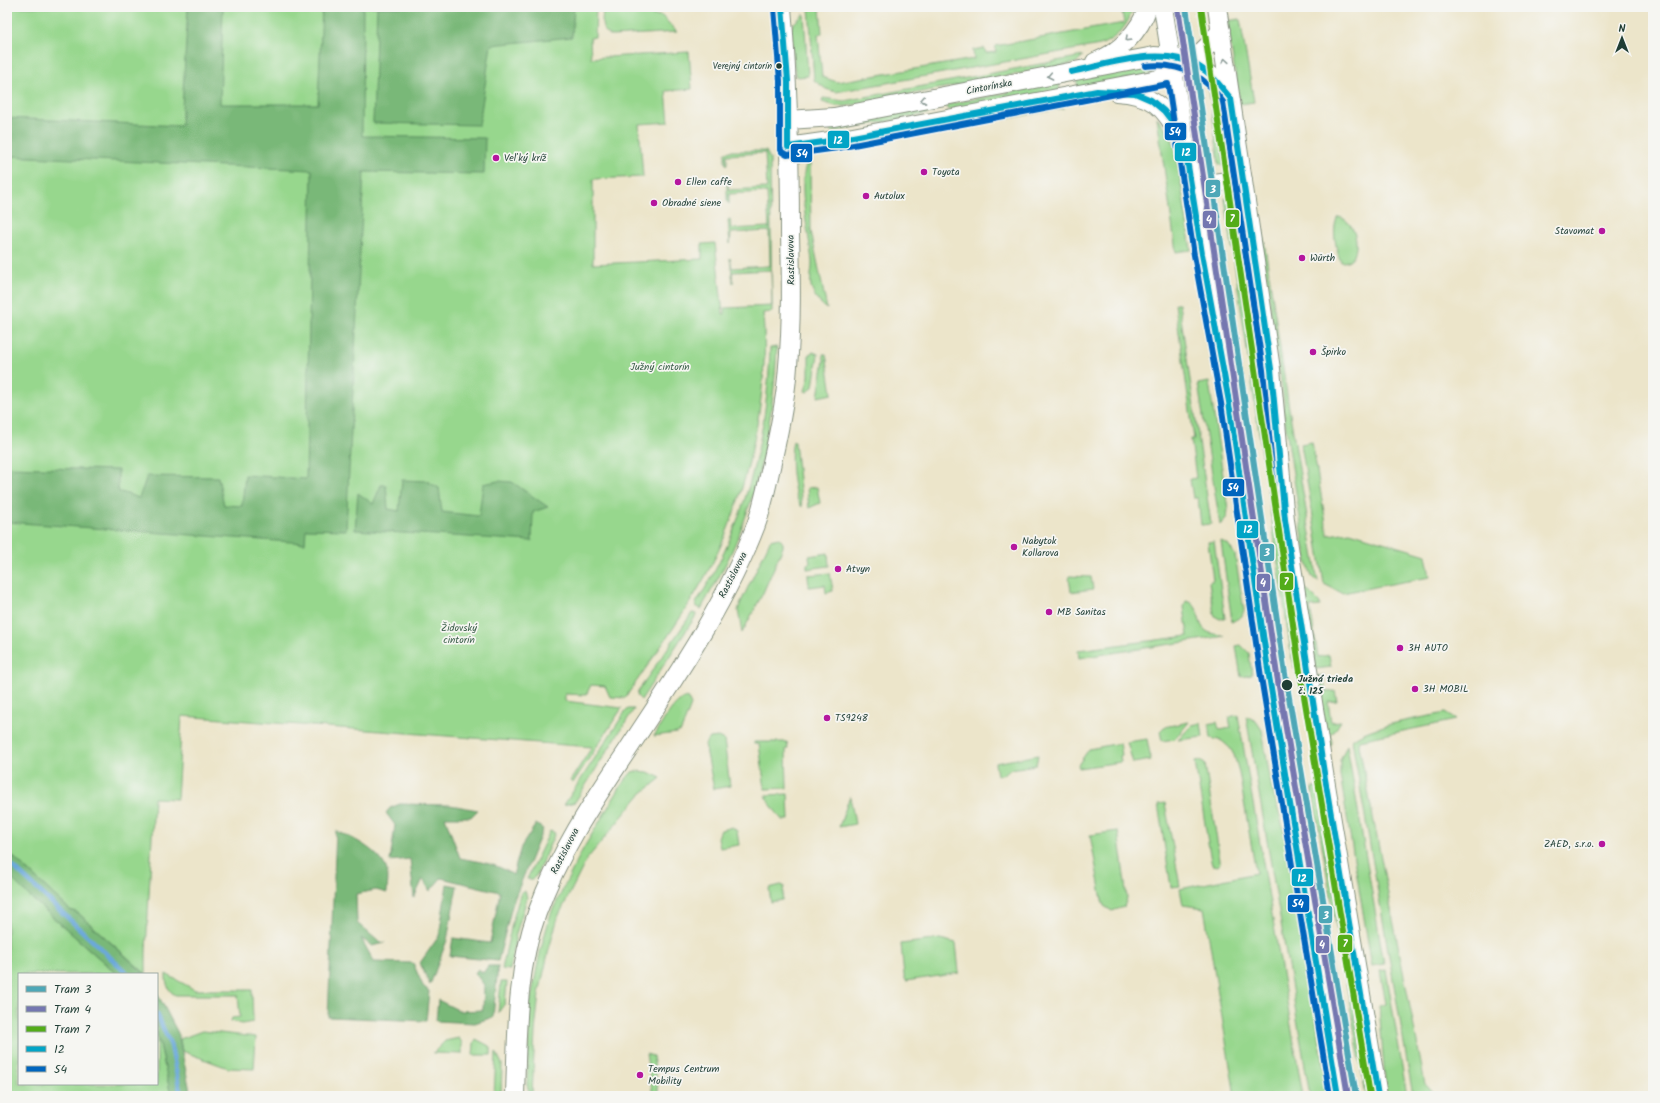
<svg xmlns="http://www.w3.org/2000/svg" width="1660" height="1103" font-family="Kalam,sans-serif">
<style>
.green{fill:#97d78d;stroke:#5b8a60}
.forest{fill:#79b878;stroke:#4c7a56}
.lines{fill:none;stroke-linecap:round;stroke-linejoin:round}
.stream{stroke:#6ba8dc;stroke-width:4.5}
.minor-casing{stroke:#86917f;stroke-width:20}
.minor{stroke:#fff;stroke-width:18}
.bus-1-casing{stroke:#f6f6f2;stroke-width:9}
.bus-2-casing{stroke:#f6f6f2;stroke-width:9}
.bus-1{stroke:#02a4c6;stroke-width:6}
.bus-2{stroke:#0065bd;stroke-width:6}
.tram-1-casing{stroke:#f6f6f2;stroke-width:9}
.tram-2-casing{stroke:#f6f6f2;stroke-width:9}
.tram-3-casing{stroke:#f6f6f2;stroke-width:9}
.tram-1{stroke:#4da7b7;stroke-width:6}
.tram-2{stroke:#7477b0;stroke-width:6}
.tram-3{stroke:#53ac19;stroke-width:6}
.oneway{stroke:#8f9e9a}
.bus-dot{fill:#1f3d34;stroke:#f6f6f2;stroke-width:1.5}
.poi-dot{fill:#b5179e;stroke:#f6f6f2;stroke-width:1.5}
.labels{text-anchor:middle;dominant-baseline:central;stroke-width:3.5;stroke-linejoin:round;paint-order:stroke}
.bus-label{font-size:9px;fill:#1f3d34;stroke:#f6f6f2;text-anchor:end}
.street-label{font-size:10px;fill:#1f3d34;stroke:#f6f6f2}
.poi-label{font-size:10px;fill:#1f3d34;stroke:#f6f6f2;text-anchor:start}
.park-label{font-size:10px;fill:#375c46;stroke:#f6f6f2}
.stop-label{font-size:10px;font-weight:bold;fill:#1f3d34;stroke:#f6f6f2;text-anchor:start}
.line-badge{stroke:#f6f6f2;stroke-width:1.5}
.badge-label{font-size:11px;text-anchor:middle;font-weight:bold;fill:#fff}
</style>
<rect width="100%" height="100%" fill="#f6f6f2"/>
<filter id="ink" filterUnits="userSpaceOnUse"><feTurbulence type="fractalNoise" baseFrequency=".025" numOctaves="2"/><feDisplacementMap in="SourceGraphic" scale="8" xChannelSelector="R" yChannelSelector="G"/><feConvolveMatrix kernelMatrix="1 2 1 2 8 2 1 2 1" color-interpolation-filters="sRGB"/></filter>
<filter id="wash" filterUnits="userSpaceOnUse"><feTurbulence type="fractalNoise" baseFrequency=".012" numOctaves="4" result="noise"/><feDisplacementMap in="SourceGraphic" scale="16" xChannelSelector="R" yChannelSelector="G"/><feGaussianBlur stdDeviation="0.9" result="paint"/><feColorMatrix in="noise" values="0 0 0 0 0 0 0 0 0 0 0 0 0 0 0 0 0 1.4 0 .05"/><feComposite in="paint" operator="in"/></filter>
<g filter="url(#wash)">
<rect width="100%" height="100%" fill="#ece5ca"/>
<path class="green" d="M7,7H596L595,37L590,38L591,58L689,52L692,89L666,91L669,122L639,124L643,177L593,179V264L702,259V244L715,243L723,314H725V308L772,306L771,270L732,272L733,283L730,258L732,268L770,266L769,231L731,233L730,244L728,220L730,219L731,229L768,227L769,229L767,192L729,194V204L727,201V180L729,190L767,188L765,153L727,155V165L725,163V153L730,151H766L770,159L772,312L763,313C764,330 765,347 764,364C761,427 742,504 714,560C689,609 656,653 625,698L610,697L605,686L591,685L586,695L565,694V701L622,708L573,783L570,781L592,747L182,716L177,799L154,798L146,952V974L78,913L70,910L7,851Z
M603,7H623L622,10L634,13L662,16L677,32L612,36C598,30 603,20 603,7Z
M809,7H820L822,34H818L822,77L837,82L974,59L973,50L984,48L986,53L996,52L995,46L1124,23L1121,7H1132C1131,24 1116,39 1100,45L836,92L826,89L814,80Z
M804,14L808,76L797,77L794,67L791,29L793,24Z
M1240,19L1254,102L1240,104L1227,21Z
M1083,56L1076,63L847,106H836L822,102L823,98L844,101Z
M1150,62L1152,74L1078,88L1076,76Z
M1194,77L1197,80L1209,163C1194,146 1194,104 1191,81Z
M1060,82L1059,91L948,110L945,105Z
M1208,82L1212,86L1224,162L1223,166L1219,164Z
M1062,106L1064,108L967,126L968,124Z
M931,107V113L831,132L830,130L831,124Z
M1157,117L1171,136L1176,150L1191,250L1176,252Z
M810,164L811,231L827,309C821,304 815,298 812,290C809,281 812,272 812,263C810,234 797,192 806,165Z
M1225,198L1231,204L1299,668L1293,667Z
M1215,202L1266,561L1261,562L1211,220L1212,209Z
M1260,214L1289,408L1318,582L1312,577L1307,563L1283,409L1284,402L1257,215Z
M1338,217C1358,219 1365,263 1341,262C1336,250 1331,228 1338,217Z
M1175,304H1179L1211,524L1201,525L1198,498H1193L1190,479L1196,478L1191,439H1194Z
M777,347C774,413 761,483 735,544C726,566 713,587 701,609L696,606V603C744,530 768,435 770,348Z
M813,352L818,354L813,387L807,392L805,391L809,376V354Z
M823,354H826L832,394L818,397L824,360Z
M1209,382L1228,509L1227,517L1220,525L1198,384Z
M793,441L795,442L802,507C792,497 789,455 793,441Z
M1312,442L1328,535L1350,532L1426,555L1430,577L1342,593L1324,584L1301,444Z
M817,487L820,503L809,508L807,488Z
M779,538L783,543V547L763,593L742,633L738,610L741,602L769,543L770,540Z
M1214,541L1225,618L1220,619L1216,617L1214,614L1209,582L1213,580L1208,542Z
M1221,541L1228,544L1235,555L1244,610L1242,616L1232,622Z
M828,553L829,566L807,569V564L810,563L809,556Z
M830,573L833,591L826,593L825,585L809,587L808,575Z
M1069,576L1091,577L1093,589L1071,592Z
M1304,589H1306L1320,603V606L1310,607L1318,657L1329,655L1331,667L1316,669Z
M1186,601C1201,604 1196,620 1204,629C1211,636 1219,633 1225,636L1079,658L1078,650L1188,636L1184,607Z
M692,613L697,614L641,700L637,696L638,691Z
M1241,645L1249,653L1252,675L1241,677L1236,646Z
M1323,675L1326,692L1335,691L1337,701L1328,702L1331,722L1341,721L1334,732L1331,733L1332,743L1329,748L1317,676Z
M1284,680L1352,1096H1348L1279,681Z
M687,697L691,705L681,731L677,733L654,736C661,726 674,699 687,697Z
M627,709H634L575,802L564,805Z
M1445,713L1456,720L1360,740L1359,745L1425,1084L1436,1096H1413L1352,740C1370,725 1422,718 1445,713Z
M1238,715L1303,1096H1235L1204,908L1183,905L1180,889L1256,873L1239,772L1234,755L1230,748L1222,741L1211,738L1209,724L1217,722L1219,730L1231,728L1229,717Z
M1246,716L1256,721L1262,730L1271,785L1285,834L1329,1096H1310Z
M1189,722L1175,739L1162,741L1160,731L1164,727Z
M1201,723L1203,737L1178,740L1192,725Z
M718,737L724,740L730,786L714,789L705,744L710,738Z
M1147,739L1151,760L1133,763L1127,742Z
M754,742H787L788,749H786L787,788L765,789L759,744H754Z
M1120,743L1122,755L1120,756L1121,762L1079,768L1078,765L1089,749Z
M1347,745L1384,964L1372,966L1340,775V760Z
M1038,755L1036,765L1011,769L1005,774L997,776L995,763Z
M1200,761L1205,764L1220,860V863L1217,866L1212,865L1211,861L1195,762Z
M636,771L648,772L661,778L640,795L587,859L558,917L549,949L539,994L535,1031L532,1096H530L527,1085L530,1004L540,952L551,913L583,849L624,781L632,772Z
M1317,787L1369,1096H1366L1312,788Z
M788,794L789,820H782L768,801L766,795Z
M850,796L855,824L839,827Z
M1165,803L1180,886L1171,887L1158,804Z
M732,827L737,831L739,845L720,848L718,837L721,830Z
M550,831L555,833L536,876L532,879H527Z
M1118,831L1127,898L1124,907L1112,911L1104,906L1102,900L1090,835Z
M7,874L30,897L117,974H19V1084H157V1037L160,1044L171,1096H7Z
M781,885L784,886L782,900L771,902L769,888Z
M525,891L527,898L516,934L510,970L502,969L512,923L521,892Z
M940,939L956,943L959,973L906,981L904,976L901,944Z
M1386,970L1407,1096H1389L1386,1093L1379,1006L1386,1004L1380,971Z
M166,974L195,990H252L253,1022L242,1024L231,1021L232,1018L240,1017L238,995H175C167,990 166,982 166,974Z
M501,982H507L505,1003L498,1013Z
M202,1031L256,1037L254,1069L228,1068L182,1051L180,1039Z
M459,1038L462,1043V1054L433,1053L445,1041Z
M476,1039L491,1047V1055H473L474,1043Z
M496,1052L502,1064L501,1096H494Z
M646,1054L653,1056L659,1096H653Z"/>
<path class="forest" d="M188,7H223L220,104H318L322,7H363L362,136L485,138L484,174L364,172L346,530L306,529L305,543L7,522V467L118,470V491L139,498L147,476L218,477L224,505L242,506L245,475L306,479L312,170L7,156V118L181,126Z
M377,7H574L572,37L491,45L479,125L373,123Z
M402,480L427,481L439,488L442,512L479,516L483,484L498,481L512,482L548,507L533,512L532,541L355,530L358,493L373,504L381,485H386L388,509L399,511Z
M400,804L450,805L478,810L471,817H445L460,858C479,862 497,863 513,875L521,847L536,824L543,829L513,902L498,961L450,956L453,938L490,943L500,892L441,878L430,891L423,879L414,898L410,859L390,861L395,825L386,813L390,808Z
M336,831C352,837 382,852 387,871C389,878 387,886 387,893L376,890L356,894L357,923L378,941L385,943L372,946L361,938L374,962L413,963L423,986L429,991L426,1021L328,1017Z
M7,851L70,910L78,913L145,974H117L30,897L7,874Z
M447,884L457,886L447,940L430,985L420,963L439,936Z
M488,966H498L493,1017L475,1023L436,1021L438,1000L460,1011L483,1010L484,985L475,973L478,969L483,973Z
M157,993L178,1033L191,1096H171L160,1044L157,1037Z"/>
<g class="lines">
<path class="stream" d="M7,861L128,974
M157,1014L171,1046L181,1096"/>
</g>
</g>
<g filter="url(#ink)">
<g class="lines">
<g class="minor-casing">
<path id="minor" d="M1163,7L1202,254L1216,325L1229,402L1269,676L1338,1096
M1217,7L1271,369L1285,520L1292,567L1324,773L1378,1096
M1095,62C1119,53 1140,31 1148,7
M1116,92C1151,94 1165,106 1180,137
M788,120L834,117L1154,56C1185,56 1214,71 1230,97
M788,147L837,140L1158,79C1185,69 1204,53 1221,30
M1191,186L1243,179
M515,1096C517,1035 516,971 537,913C558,854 592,803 627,751C674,679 725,606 756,525C764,503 768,480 773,458C780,427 786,397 788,366C792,322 791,277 790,233C790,158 788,82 782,7"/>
</g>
<use href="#minor" class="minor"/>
<g class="bus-1-casing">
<path id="bus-1" d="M782,7L788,81V147L837,140L1097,91L1135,93L1151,100L1164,111L1171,120L1185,147L1202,254L1229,402L1269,676L1338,1096
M1071,72C1110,64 1161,45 1198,66C1212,74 1221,87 1231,99L1271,369L1285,520L1324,773L1378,1096"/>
</g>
<g class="bus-2-casing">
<path id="bus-2" d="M774,8L780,81V148L782,152L787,155L838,148L1168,84L1194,255L1221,403L1261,677L1330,1096
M1145,66C1178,62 1204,74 1223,102L1263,370L1277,521L1316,774L1370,1096"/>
</g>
<use href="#bus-1" class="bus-1"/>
<use href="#bus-2" class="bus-2"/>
<g class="tram-1-casing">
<path id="tram-1" d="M1186,7L1285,674L1356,1096"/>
</g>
<g class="tram-2-casing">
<path id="tram-2" d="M1178,8L1277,675L1348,1096"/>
</g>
<g class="tram-3-casing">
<path id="tram-3" d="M1201,7L1300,672L1370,1095"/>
</g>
<use href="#tram-1" class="tram-1"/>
<use href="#tram-2" class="tram-2"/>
<use href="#tram-3" class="tram-3"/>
</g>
<defs><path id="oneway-chevron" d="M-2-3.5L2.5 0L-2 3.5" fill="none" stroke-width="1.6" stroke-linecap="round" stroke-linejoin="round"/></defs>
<g class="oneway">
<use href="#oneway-chevron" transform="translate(1128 39) rotate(135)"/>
<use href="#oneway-chevron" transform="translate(1225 61) rotate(-99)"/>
<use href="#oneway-chevron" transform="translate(1050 76) rotate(169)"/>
<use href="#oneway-chevron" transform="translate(923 100) rotate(169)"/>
</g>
</g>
<g class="bus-dot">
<circle cx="779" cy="66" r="3.5"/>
<circle cx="1287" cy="685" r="6"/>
</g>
<g class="poi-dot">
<circle cx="496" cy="158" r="4"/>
<circle cx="924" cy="172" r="4"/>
<circle cx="678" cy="182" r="4"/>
<circle cx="866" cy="196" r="4"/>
<circle cx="654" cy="203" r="4"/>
<circle cx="1602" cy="231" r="4"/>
<circle cx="1302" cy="258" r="4"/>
<circle cx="1313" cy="352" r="4"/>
<circle cx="1014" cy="547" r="4"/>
<circle cx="838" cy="569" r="4"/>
<circle cx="1049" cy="612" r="4"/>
<circle cx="1400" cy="648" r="4"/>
<circle cx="1415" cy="689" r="4"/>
<circle cx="827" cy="718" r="4"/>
<circle cx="1602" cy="844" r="4"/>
<circle cx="640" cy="1075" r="4"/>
</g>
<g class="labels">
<g class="bus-label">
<text x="772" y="66">Verejný cintorín</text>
</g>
<g class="street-label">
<text transform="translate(989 87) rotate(-11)">Cintorínska</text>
<text transform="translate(791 260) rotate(-91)">Rastislavova</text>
<text transform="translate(733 575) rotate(-63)">Rastislavova</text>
<text transform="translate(565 851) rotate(-63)">Rastislavova</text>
</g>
<g class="poi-label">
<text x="504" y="158">Veľký kríž</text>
<text x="932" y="172">Toyota</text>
<text x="686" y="182">Ellen caffe</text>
<text x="874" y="196">Autolux</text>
<text x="662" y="203">Obradné siene</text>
<text x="1594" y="231" text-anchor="end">Stavomat</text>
<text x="1310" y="258">Würth</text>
<text x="1321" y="352">Špirko</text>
<text x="1022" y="541">Nabytok<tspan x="1022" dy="12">Kollarova</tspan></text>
<text x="846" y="569">Atvyn</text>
<text x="1057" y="612">MB Sanitas</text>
<text x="1408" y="648">3H AUTO</text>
<text x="1423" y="689">3H MOBIL</text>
<text x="835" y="718">TS9248</text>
<text x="1594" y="844" text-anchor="end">ZAED, s.r.o.</text>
<text x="648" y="1069">Tempus Centrum<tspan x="648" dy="12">Mobility</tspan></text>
</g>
<g class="park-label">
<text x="660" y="367">Južný cintorín</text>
<text x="459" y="628">Židovský<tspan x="459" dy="12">cintorín</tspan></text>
</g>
<g class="stop-label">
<text x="1298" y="679">Južná trieda<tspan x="1298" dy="12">č. 125</tspan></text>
</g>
</g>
<g class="line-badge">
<rect x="1164" y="122" width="23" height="19" rx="4" fill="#0065bd"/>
<rect x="827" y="130" width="23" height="19" rx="4" fill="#02a4c6"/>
<rect x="1174" y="142" width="23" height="20" rx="4" fill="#02a4c6"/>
<rect x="790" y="143" width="23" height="20" rx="4" fill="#0065bd"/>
<rect x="1205" y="179" width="16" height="19" rx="4" fill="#4da7b7"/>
<rect x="1225" y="209" width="15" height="19" rx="4" fill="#53ac19"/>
<rect x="1202" y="210" width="15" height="19" rx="4" fill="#7477b0"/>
<rect x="1222" y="478" width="23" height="19" rx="4" fill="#0065bd"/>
<rect x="1236" y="520" width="23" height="19" rx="4" fill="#02a4c6"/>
<rect x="1259" y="543" width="16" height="19" rx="4" fill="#4da7b7"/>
<rect x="1279" y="572" width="15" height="19" rx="4" fill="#53ac19"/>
<rect x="1256" y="573" width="15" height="19" rx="4" fill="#7477b0"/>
<rect x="1291" y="868" width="23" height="19" rx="4" fill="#02a4c6"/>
<rect x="1287" y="894" width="23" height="19" rx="4" fill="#0065bd"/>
<rect x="1318" y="905" width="15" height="19" rx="4" fill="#4da7b7"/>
<rect x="1337" y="934" width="16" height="19" rx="4" fill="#53ac19"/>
<rect x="1315" y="935" width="15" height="19" rx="4" fill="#7477b0"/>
</g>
<g class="badge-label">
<text x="1175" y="135">54</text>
<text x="838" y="144">12</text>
<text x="1186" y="156">12</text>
<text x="802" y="157">54</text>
<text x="1213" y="193">3</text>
<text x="1232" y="222">7</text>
<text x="1209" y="223">4</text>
<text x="1233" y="491">54</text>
<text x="1248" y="533">12</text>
<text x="1267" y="556">3</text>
<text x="1286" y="585">7</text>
<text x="1263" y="586">4</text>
<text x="1302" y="882">12</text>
<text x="1298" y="907">54</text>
<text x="1326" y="919">3</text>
<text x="1345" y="947">7</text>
<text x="1322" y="948">4</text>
</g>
<rect width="1660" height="1103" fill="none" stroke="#f6f6f2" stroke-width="24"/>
<rect x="18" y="973" width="140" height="112" fill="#f6f6f2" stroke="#a0aca6"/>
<rect x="26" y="986" width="20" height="6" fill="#4da7b7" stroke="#a0aca6"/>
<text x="54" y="993" font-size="12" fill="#1f3d34">Tram 3</text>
<rect x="26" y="1006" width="20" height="6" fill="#7477b0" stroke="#a0aca6"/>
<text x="54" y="1013" font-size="12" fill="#1f3d34">Tram 4</text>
<rect x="26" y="1026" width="20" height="6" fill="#53ac19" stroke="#a0aca6"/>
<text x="54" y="1033" font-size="12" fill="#1f3d34">Tram 7</text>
<rect x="26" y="1046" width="20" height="6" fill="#02a4c6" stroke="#a0aca6"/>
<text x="54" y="1053" font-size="12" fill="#1f3d34">12</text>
<rect x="26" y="1066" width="20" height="6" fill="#0065bd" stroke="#a0aca6"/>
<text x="54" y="1073" font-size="12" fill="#1f3d34">54</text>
<g transform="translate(1622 38)" stroke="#f6f6f2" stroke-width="3" paint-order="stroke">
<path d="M0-3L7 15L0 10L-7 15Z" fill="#1f3d34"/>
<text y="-6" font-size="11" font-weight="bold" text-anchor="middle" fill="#1f3d34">N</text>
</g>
</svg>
